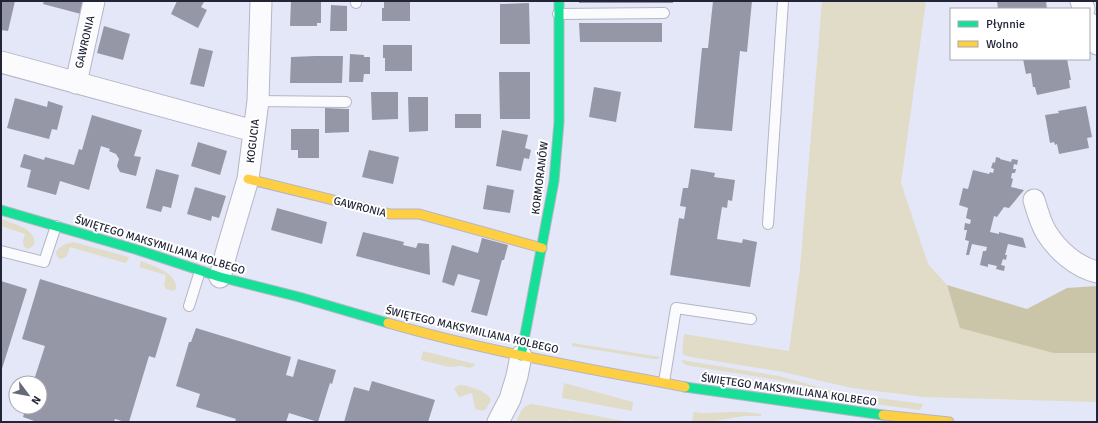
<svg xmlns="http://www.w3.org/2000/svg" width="1098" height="423" font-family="Signika,sans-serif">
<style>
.green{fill:#e0dcc8}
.forest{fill:#cac4a8}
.building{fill:#9597a6}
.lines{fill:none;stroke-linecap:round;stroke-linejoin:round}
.lane-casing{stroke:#b4b6c6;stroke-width:12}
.street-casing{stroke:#b4b6c6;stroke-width:23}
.fast-casing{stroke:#b4b6c6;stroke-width:11}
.slow-casing{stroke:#b4b6c6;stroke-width:11}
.lane{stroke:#fbfbfe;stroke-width:10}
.street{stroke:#fbfbfe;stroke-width:21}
.fast{stroke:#16e098;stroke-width:9}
.slow{stroke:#ffcf43;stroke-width:9}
.labels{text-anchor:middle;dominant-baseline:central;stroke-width:4;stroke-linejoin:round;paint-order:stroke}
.street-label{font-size:11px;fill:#222537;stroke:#fff}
</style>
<rect width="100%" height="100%" fill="#e4e7f7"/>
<path class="green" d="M822,1H926L901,183L928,264L947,285L961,328L1097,351V402L924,397L852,388L783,372L691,357L684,355L682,353L684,334L789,351L800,269Z
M1,219C12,223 38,229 34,245L30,248L27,249C21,244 23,240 25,234L1,226Z
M73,242L129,257L127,262L125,263L70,247C68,253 68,258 60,259L57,256L56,252C60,246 66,243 73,242Z
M141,261C153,266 178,273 176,289L173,291L166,289L164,284L166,275L139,267Z
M572,343L661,357L657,359H653L572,346Z
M423,351L475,364L474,366L470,368L461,366L449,367L421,360Z
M681,360L779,376L840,393L923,404L920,410L852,401L824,393L806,386L778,380L691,366L684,364Z
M564,383L633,402L632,411L562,398Z
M459,385C466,385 482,390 487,395C489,396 490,398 491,400L486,409L483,411L475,409L472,393L459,397L454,388Z
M532,404L629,422H581L569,420V422H516C520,414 522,405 532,404Z
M694,412C710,415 726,411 742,412C749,412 755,413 761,414V416H744L708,422L692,421Z"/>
<path class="forest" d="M947,285L1027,309L1067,288L1097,286V353H1054L960,328Z"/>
<path class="building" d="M1,1H15L8,31L1,30Z
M44,1H85L81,14L43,4Z
M177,1L204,2L201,7L207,10L198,28L171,14Z
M291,1H321V23H317V26H290Z
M384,1H410V21H382V8H384Z
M579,1H673V3H579Z
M713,1H752L747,52L740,51L732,131L694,128L702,48H708Z
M997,1H1046L1047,9H998Z
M529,3L530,44H500V4Z
M331,5L347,6V31H330Z
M579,23H662V42H580Z
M104,26L130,34L123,60L97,53Z
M383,45H412V71H385V58H383Z
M199,48L213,51L204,87L190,84Z
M350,54L364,55V57H370V74H364L363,82H349Z
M315,56H343L342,83H290L291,57Z
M1023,59H1067L1071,80H1069L1070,88L1037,95L1035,87H1033L1031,73L1026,74Z
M499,72H530V119H500Z
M594,87L621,92L616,122L589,117Z
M371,92H398V119L372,120Z
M408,97H428V131L409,132Z
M15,98L47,107L48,101L63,106L57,130L52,129L49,139L7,128Z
M1086,106L1092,137L1087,138L1089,148L1059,154L1057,144L1055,145L1054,142L1050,143L1045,115L1059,113L1058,111Z
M325,108L349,109V132L325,133Z
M455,114H481V128H455Z
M92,115L142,130L134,156L141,157L136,176L120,172L117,166L119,159L116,154L109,151L110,149L101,146L89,190L60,181L56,195L27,187L31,170L20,167L24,154L44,160L45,157L74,165L79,149L82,150Z
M291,129H319V158H298V150H291Z
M502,130L528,135L525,148L531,150L529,159L524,158L521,171L496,166Z
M198,142L227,151L220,175L191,166Z
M369,150L399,157L393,184L362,177Z
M996,157L1000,158V159L1011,162L1012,159L1018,160L1017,165L1014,164L1013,169H1016L1015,173H1012L1011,178L1013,179L1011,187L1024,190L1009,208L1004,207L997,217L994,216L990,232L999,234V232L1023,238L1026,248L1008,244L1005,255H1007L1006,260L1003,259L1001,265L1005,266L1004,271L996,269L997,266L988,264V267L980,265L983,251H986L987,247L972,244L969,255H966L969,241L965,240L967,230H964L965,223L970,224L971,220L966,218L968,208L959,205L963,188L968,189L973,170L989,174L990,172L993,173L994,169L991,168L993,162L995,163Z
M156,169L179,175L171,208L163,206L161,212L146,208Z
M691,169L715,173L714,177L735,180L732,201L728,200L727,208L722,207L717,239L742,243L743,239L757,242L750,287L670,275L679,218L684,219L686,207L680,206L683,188H688Z
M487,185L514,190L510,213L483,209Z
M195,187L226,196L219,218L212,216L211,221L187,214Z
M277,208L327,222L322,244L271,230Z
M363,232L404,242L403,245L416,248L418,243L429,244L430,275L356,256Z
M482,238L508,245L504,260H502L487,316L471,312L480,280L458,274L454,286L442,282L452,245L478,253Z
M40,279L167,318L155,358L149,356L129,422H125L115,419L114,422H37L23,417L26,407H40V383H33L45,346L22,339Z
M1,281L27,289L1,372Z
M196,328L291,357L286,375L293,377L298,359L336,370L332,384L330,383L318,422L289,413L286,422H235L236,419L196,407L200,394L176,386L189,342H191Z
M372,381L435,400L428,422H344L354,387L369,391Z"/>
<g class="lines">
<g class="lane-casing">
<path id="lane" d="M356,1V3
M558,14L664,13
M258,101L346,102
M768,224L783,1
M1,251L44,262L56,226
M189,306L200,271
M664,382L676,308L751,319"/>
</g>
<g class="street-casing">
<path id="street" d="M1081,1L1084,9
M1089,23L1097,44
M1,62L254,131
M76,83L94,1
M1034,200C1037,210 1040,222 1046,232C1057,250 1076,267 1097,272
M220,277L227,250L248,179L258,101L261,1
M498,422L510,399L517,376L521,356"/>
</g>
<g class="fast-casing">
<path id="fast" d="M1,210L138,250L220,277L299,297L388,323
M521,356L554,181L559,122V1
M685,387L883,415"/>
</g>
<g class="slow-casing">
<path id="slow" d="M248,179L390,214H419L542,248
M388,323C485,351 585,368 685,387
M883,415L949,422"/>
</g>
<use href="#lane" class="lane"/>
<use href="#street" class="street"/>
<use href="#fast" class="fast"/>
<use href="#slow" class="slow"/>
</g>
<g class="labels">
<g class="street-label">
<text transform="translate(85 42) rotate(-77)">GAWRONIA</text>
<text transform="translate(253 141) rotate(-83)">KOGUCIA</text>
<text transform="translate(540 178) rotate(-83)">KORMORANÓW</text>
<text transform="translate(360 207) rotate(14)">GAWRONIA</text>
<text transform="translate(160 245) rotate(17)">ŚWIĘTEGO MAKSYMILIANA KOLBEGO</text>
<text transform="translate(472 330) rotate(13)">ŚWIĘTEGO MAKSYMILIANA KOLBEGO</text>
<text transform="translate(789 390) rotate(8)">ŚWIĘTEGO MAKSYMILIANA KOLBEGO</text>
</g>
</g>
<rect width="1098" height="423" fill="none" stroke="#222537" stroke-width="4"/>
<rect x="950" y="8" width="140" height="52" fill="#ffffff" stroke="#a7a8af"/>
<rect x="958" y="21" width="20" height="6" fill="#16e098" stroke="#a7a8af"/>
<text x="986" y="28" font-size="12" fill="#222537">Płynnie</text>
<rect x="958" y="41" width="20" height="6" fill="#ffcf43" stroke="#a7a8af"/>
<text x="986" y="48" font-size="12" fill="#222537">Wolno</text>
<g transform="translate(28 395) rotate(122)"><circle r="19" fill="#ffffff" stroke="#a7a8af"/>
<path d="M0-3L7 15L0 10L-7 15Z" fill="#66697a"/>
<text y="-6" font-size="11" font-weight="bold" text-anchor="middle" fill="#222537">N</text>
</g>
</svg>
